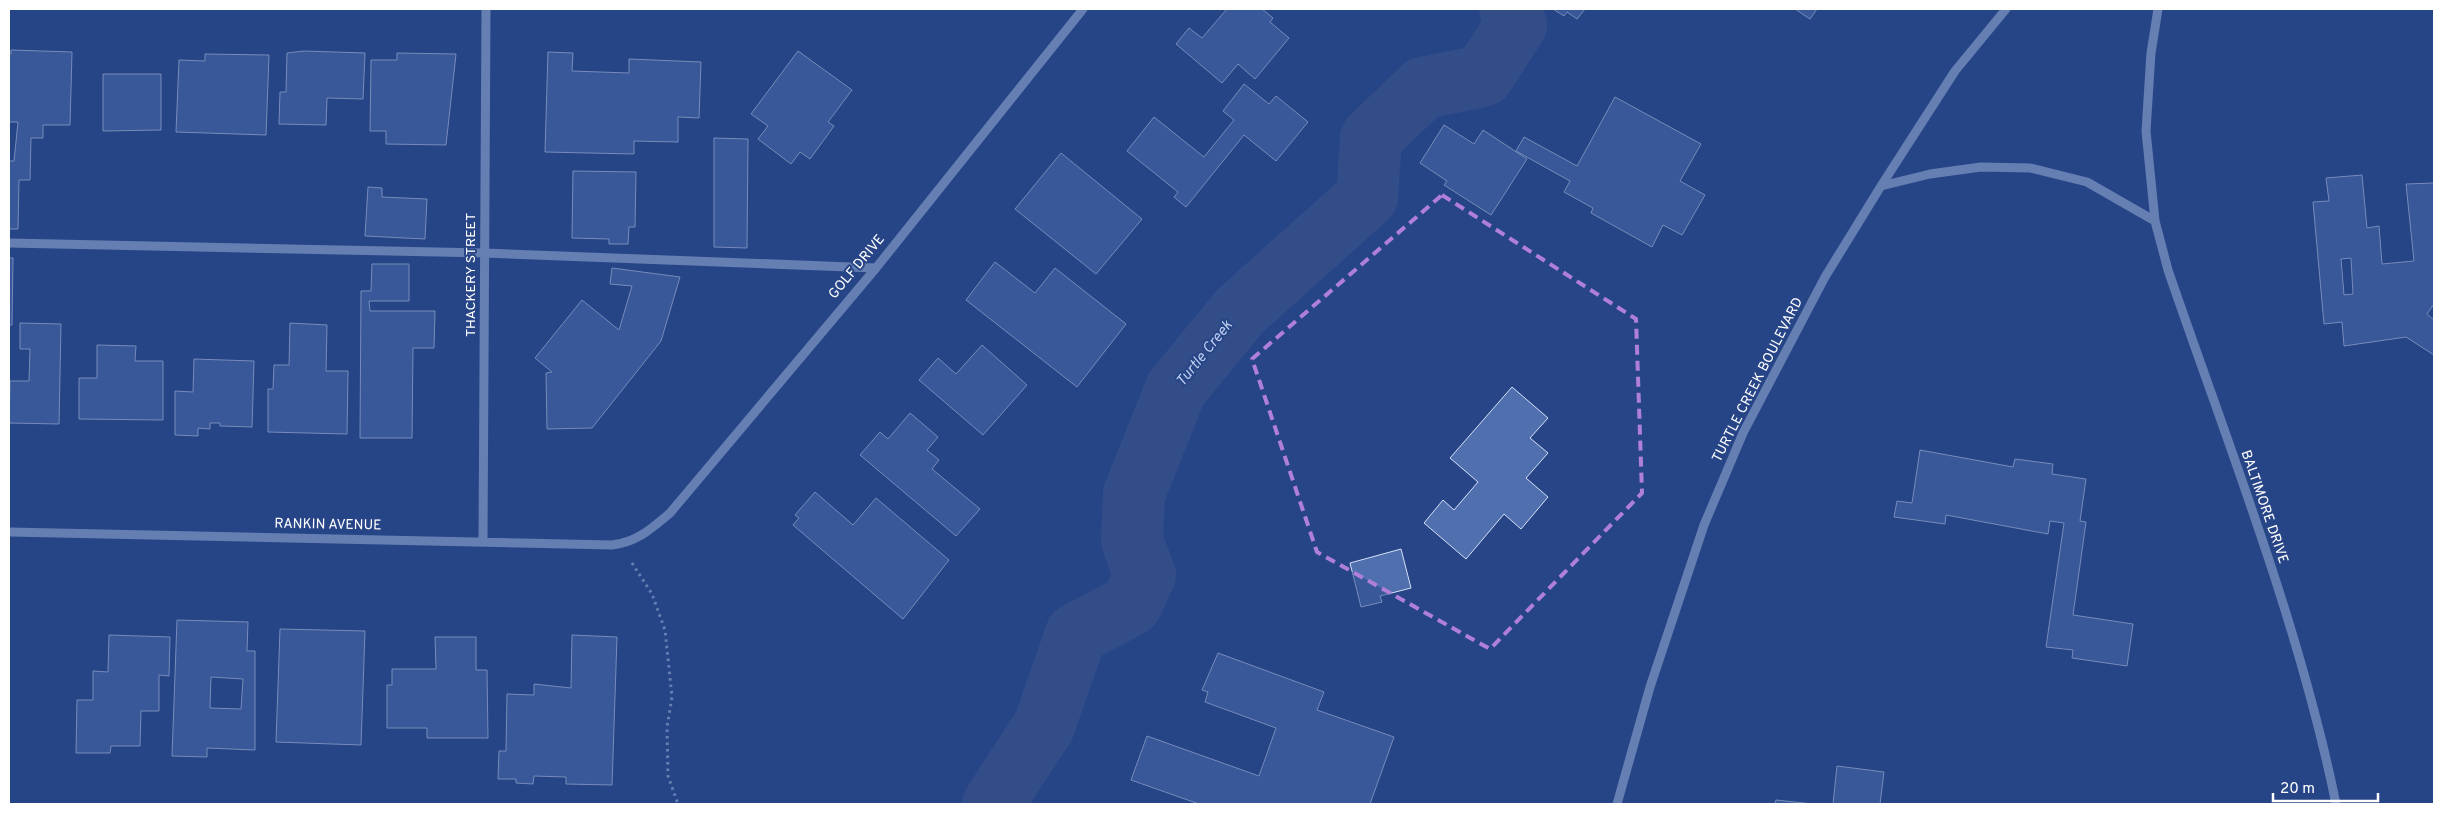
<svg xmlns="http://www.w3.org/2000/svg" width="2443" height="813" font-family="Overpass,sans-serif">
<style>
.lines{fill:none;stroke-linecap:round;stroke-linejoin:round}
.river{stroke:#425889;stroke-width:62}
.building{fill:#4f6faf;stroke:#d6e1f7;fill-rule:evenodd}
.path{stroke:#b3c5e8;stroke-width:3;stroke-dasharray:2.5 4;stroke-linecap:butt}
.minor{stroke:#b3c5e8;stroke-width:9}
.marked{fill:none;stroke:#b080d9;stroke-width:4;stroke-dasharray:10 6;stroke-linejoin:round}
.labels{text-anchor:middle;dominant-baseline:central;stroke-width:4;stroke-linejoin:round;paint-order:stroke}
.street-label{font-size:14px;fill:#fff;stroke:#274587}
.water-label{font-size:15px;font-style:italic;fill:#becff0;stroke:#274587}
</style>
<rect width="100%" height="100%" fill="#274587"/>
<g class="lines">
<path class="river" d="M993,804L1044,726L1076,634L1131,605L1145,575L1132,541L1134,494L1176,389L1240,311L1367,197L1371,138L1423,88L1483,76L1516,25L1510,9"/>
</g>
<path class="building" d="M1227,9H1262L1273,18L1270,22L1289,38L1255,79L1238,64L1222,83L1176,44L1189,28L1202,38Z
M1553,9H1585L1577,19L1567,12L1564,16Z
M1795,9H1817L1810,19Z
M11,50L72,52L70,125H43V138H31L30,180H19L18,229H9V161H14L18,122H9V54H11Z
M304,51L365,53L363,99L327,98L326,125L279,124L280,92H286L287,53Z
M798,51L852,90L828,122L834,126L810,159L800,152L791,164L758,139L768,126L751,114Z
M548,52L573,53L572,71L629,73V59L701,62L699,118L678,117V142L634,141V154L545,152Z
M397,53L456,54L446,145L386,144V131H370L371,60H397Z
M205,54L269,55L266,135L176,132L179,60L205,61Z
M103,74H161V130L103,131Z
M1244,84L1269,104L1276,96L1308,122L1276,161L1244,135L1186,207L1174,197L1178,192L1127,151L1154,117L1204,157L1234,120L1223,111Z
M1615,97L1701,144L1680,181L1705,195L1682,235L1663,225L1652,247L1591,213L1593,208L1564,192L1570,181L1516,151L1524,137L1577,166Z
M1444,125L1474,144L1483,130L1527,159L1491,215L1444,185L1447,181L1420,163Z
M714,138L748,139L747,248L714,247Z
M1061,153L1142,219L1096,274L1015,209Z
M573,171L636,172L635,227H629L628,244H609V239L572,238Z
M2362,175L2367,228L2379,226L2382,264L2414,261L2406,184L2434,183V304L2427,314L2434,320V355L2406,337L2344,346L2342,322L2324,324L2313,202L2329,201L2326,178ZM2351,258L2353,294L2344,295L2341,259Z
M368,187L382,188V197L427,199L425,239L365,236Z
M9,258H13L12,325H9Z
M995,262L1035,293L1055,268L1126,324L1077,387L966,300Z
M372,264H409V301H369L370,311H435L434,348H413L412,438H360L361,291H371Z
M612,268L680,277L661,341L592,428L547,429L546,373L552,372L535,358L582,300L619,330L632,286L610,284Z
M20,323L61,324L59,424L10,423L9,427L10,381H29L30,349H20Z
M290,323L327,325L326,371H348L347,434L268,432V389H273L274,365H289Z
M97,345L136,346L135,361H163V420L79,419V378H97Z
M982,345L1027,385L983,435L919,380L938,358L956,374Z
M194,359L254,361L252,427L220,426V423H210V429L198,428V436L175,435V391L193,392Z
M1512,387L1548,418L1530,438L1548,453L1526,478L1548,497L1521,529L1504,514L1466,559L1424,523L1443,500L1454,510L1478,482L1450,458Z
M910,413L938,437L927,450L939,460L932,469L980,509L956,536L860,455L880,432L888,439Z
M1920,450L2013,467L2015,459L2053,464L2052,474L2086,479L2080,521L2086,522L2073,615L2133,624L2127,666L2072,658L2073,650L2046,647L2064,523L2050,521L2048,534L1946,515L1945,524L1894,517L1897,501L1912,503Z
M815,492L853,525L876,498L949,560L903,619L793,525L799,518L795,515Z
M1401,549L1411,588L1380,596L1382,602L1361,607L1350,563Z
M177,620L248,622L247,651H255V750L207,748V757L172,756ZM211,677L243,679L241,709L210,708Z
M280,629L365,631L361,745L276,742Z
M109,635L170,637L169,676L159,675V711H141L140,746H111L110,753H76L77,700H93V671L108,672Z
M572,635L617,637L612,785L566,784V777L534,776L533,784L516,783V779H498L499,751H506L507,694L534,695V684L571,688Z
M435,637H476V670H487L488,738H427V728H387V685H392V669H436Z
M1218,653L1324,692L1317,710L1394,737L1370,804H1199L1131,780L1147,736L1259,776L1276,728L1205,702L1208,692L1202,690Z
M1837,766L1884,772L1880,804H1833Z
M1776,800L1813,804H1775Z"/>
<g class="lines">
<path class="path" d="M632,563L652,594L665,630L672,697L667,727L668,776L678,804"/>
<path class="minor" d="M2158,9L2151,53L2146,131L2155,221L2168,270C2228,445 2299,623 2336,804
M1881,186L1930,174L1981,167L2030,168L2087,182L2155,221
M9,243L485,253L876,268
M9,532L612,545C637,542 651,529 670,513L876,268L1083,9
M483,542L486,9
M1617,804L1650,687L1704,525L1743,433L1825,277L1881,186L1955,71L2006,9"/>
</g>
<path d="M0 0H2443V813H0ZM1442,195L1636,319L1642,493L1490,649L1317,552L1252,359Z" fill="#274587" fill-opacity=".55" fill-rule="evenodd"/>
<path class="marked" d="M1442,195L1636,319L1642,493L1490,649L1317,552L1252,359Z"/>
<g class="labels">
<g class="street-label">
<text transform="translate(857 267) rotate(-50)">GOLF DRIVE</text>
<text transform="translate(471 275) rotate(-90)">THACKERY STREET</text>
<text transform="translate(1758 380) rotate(-63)">TURTLE CREEK BOULEVARD</text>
<text transform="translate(2264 507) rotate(71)">BALTIMORE DRIVE</text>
<text transform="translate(328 525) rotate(1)">RANKIN AVENUE</text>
</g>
<g class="water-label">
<text transform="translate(1205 354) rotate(-51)">Turtle Creek</text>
</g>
</g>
<rect width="2443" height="813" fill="none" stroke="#ffffff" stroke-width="20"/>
<path d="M2273 793v8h105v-8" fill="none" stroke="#ffffff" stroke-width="2.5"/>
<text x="2280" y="793" font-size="15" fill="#ffffff" stroke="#274587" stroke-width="4" paint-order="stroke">20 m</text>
</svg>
